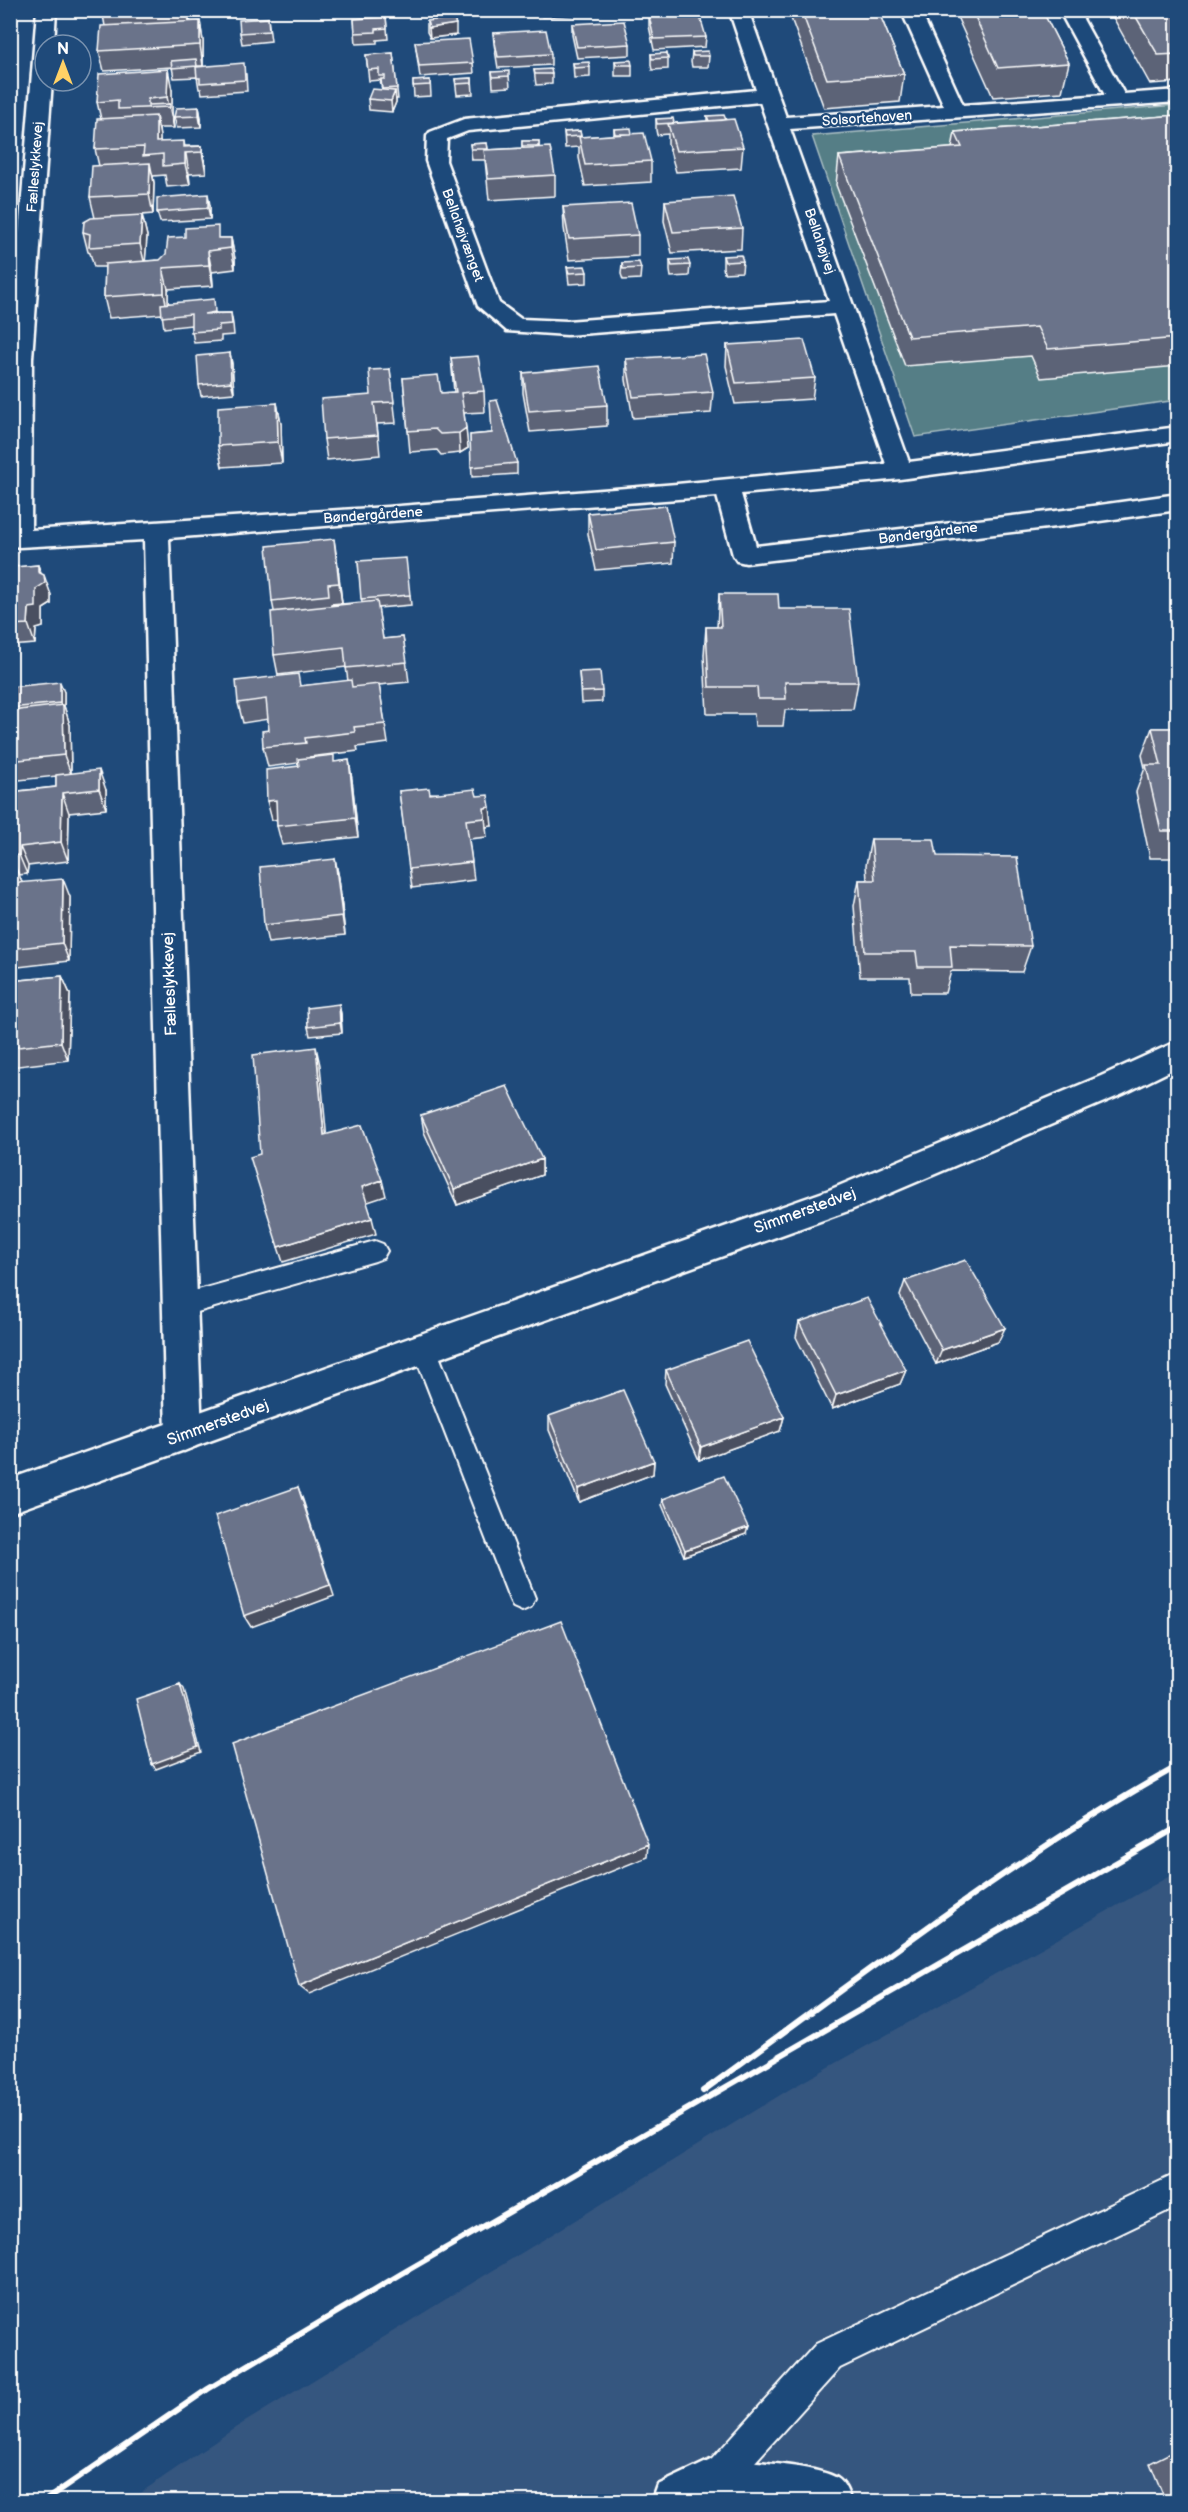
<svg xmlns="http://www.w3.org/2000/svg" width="1188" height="2512" font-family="'Balsamiq Sans',sans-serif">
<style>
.built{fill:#36567f}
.green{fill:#547e86;stroke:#aabec2;stroke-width:1.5}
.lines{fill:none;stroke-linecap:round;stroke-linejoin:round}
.lane-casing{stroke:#fff;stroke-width:4}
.street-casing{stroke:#fff;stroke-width:5}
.secondary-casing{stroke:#fff;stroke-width:5}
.lane{fill:#1f4a7a;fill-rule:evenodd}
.street{fill:#1f4a7a;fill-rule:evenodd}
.secondary{fill:#1f4a7a;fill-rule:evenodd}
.rail{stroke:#fff;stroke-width:6}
.wall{fill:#5b6377;stroke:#fff;stroke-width:1.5}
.shaded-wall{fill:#4a5061;stroke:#fff;stroke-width:1.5}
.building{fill:#6a738a;stroke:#fff;stroke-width:1.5}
.labels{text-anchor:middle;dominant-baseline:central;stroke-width:4.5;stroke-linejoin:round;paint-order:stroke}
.far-street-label{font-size:14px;fill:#fff;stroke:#1f4a7a}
.street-label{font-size:16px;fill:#fff;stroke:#1f4a7a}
</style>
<rect width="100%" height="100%" fill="#1f4a7a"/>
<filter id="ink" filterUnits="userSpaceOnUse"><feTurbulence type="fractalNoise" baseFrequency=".0167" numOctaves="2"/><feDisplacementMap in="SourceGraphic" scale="12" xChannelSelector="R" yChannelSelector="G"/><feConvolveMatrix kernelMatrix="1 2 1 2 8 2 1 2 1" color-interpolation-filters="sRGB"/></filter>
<g filter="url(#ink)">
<path class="built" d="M1177,1872V2501L127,2502L235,2428L790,2089Z"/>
<path class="green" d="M1177,105V400L915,437L812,136Z"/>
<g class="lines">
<g class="lane-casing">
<path id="lane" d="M375,1241L383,1244L387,1251L383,1258L375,1261L180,1317L171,1314L168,1306L171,1298L180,1295Z
M424,1337L433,1340L436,1348L535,1598L531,1607L522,1611L513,1607L509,1598L412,1348L415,1340Z
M1178,2173V2206L840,2368L727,2493L715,2498L703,2493L698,2481L703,2469L816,2344Z"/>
</g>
<g class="street-casing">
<path id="street" d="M37,10H56L54,45H45V81H52L32,358L31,530L387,507L677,484L886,464L834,314L567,335L507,331L478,306L426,161L427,136L430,132L464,119L756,90L729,10H748L786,117L944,106L901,10H920L963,105L1105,95L1059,10H1078L1124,94L1178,90V102L790,129L909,462L1178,427V441L900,479L741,494L756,546L1064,510L1178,494V510L1064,526L746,563L737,561L733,555L717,496L169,538L202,1435L196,1446L184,1451L172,1446L166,1435L144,540L19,547L10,545V346ZM760,102L829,301L567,321L521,319L499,303L446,161L447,139L468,131Z
M715,2458C743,2461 815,2465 837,2478C845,2483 848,2493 851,2502H652L658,2485Z"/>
</g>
<g class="secondary-casing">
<path id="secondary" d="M1178,1041V1067L1123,1094L851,1210L10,1513V1479L829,1190L1101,1076Z"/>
</g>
<use href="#lane" class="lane"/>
<use href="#street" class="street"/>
<use href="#secondary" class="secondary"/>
<path class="rail" d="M703,2091C858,1979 1010,1859 1178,1766
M43,2502L208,2389L401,2274L1178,1827"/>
</g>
<path class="wall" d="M102,10H190V21H200L203,41V66H198V67L246,74L247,91L202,94L201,89H199L197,77L174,78L172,67L104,71L99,51L105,26Z
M540,10H624V12L542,17Z
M788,10H878L904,74L900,102L824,108Z
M954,10H1042L1069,63L1062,92L993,97Z
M1109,10H1178V82L1150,84Z
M649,16L706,37L705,47L654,50L649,26Z
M386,17L388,39L377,40V43L356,44L354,19Z
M268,18L271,41L242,44L240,33Z
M427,21L456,35L430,38L427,32Z
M572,24L630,44V55L577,58L572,35Z
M493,33L551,54V65L498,68L494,44Z
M415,42L473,63L474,73L420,77Z
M692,52L709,56L708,67H692L691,62Z
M393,53L398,99H396V102L392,112L369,110L368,99L382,90L380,80L369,81L366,55Z
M651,54L668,58V69L652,70L651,65Z
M615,61L632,65V76H615Z
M573,63L590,67V77L574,78Z
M534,70L552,74V84L536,85Z
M492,72L509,76L510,87L493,88Z
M472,78L473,94L457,95L455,79Z
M430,80L431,96L414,97L413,81Z
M172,90V112L174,128H159L160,142L185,146H202L206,166V173L189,174L190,185L167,187L165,175L153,176L154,183L153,214L142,215L147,236L145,261L160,260L220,238H231L235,259V269L212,272L213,286L168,289V303L217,313H231L233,324L234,335L221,336V341L194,343L191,325L164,328L162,314L109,318L104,297L105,267H94L90,253L88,252L83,232L95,218L90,197L99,166L95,149L101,119L97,102Z
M199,107L201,118V127L177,128L174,117Z
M1178,115V366L1041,378L1031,356L905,366L836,185L839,156L952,148L955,132Z
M707,116L726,120L743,147L741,168L676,172L668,144V134L657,135L656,130V119L674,123L707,121Z
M614,129L632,134L651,161V182L585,186L579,158V147L565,148L564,132L580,131L581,137L614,135Z
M522,141H539V147L555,175V196L489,200L485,160H472L470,144L487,143L488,150L522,148Z
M665,201L742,228L741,249L672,253L664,221Z
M210,205V219L160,222L157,212Z
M563,207L638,235V256L569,260L564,228Z
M723,256L743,261L742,272L724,273L723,267Z
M670,260L690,265L689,276L671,277L670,271Z
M622,263L641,268L640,279L623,280L621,274Z
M567,267L587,272V283L569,284Z
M727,345L815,378L812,399L735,404L726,366Z
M230,353L232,364L234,393L201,396L199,385Z
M451,358L484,391L485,412L464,413L468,448L460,453L441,455L437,450L410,452L403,378L441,393L454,392Z
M626,359L713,392L711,413L633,418L626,380Z
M390,369L396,423L377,424L380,455L327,460L324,439L371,395Z
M523,373L607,405V426L530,432L523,393Z
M277,403L281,424L282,463L222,467L218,446Z
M492,433L517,463V474L472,477L470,435Z
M588,513L674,542L673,563L596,570L588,534Z
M337,559L342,603L331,604V605L362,602L358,561L410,595L411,605L378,608L383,639L403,637L409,682L379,685L388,743L357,747L358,751L309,757L335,762L349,760L352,780L358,837L282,845L277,826V819L272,820L299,766L298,763L268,767L263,747L269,730L268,719L243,723L238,703L301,686L348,681L346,667L278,675L274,655V611L272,601Z
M10,560H15L17,567L38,565L41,573L51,595V604L43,609V627L36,629L35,644L10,646Z
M719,594L779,609L858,682L853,709L785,710L783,726H755L754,714H707L704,655L706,627H717Z
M579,672L602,691V702L581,703Z
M10,687L64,692V706L70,725L71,774L106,790V809L69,813L68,861L28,866L27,874L19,875L22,883L70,897L69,961L10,968V792L56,787V776L10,781Z
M1152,728H1178V858H1150L1136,792L1145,768L1142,755Z
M399,791L477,796L492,826L486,827L487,837L469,839L474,880L412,888Z
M871,839L937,856L1031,946L1022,972L951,971L945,993H911L910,977H860L854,906L859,880H867L866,865Z
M335,859L339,878L345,935L268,943L264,925Z
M62,976L70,994L68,1060L10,1067V981Z
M339,1004L341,1014L342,1033L310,1036L308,1027Z
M421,1115L542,1159V1175L457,1205L424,1132Z
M905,1281L998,1342L936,1364L900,1296Z
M799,1322L906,1370L900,1384L832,1409L796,1337Z
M666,1370L784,1417L780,1431L699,1460L665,1384Z
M549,1416L654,1461L653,1474L579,1502L549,1430Z
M663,1499L746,1534L684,1556L662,1505Z
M1178,2449V2502H1166L1150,2463Z"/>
<path class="shaded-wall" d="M187,10H190V26Z
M200,21L203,41V66L200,45Z
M456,24V35L430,38L429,28Z
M168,69L172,90V112L174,128L167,97Z
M395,91L396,102L392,112L391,101Z
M199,107L201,118V127L199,116Z
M156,116L160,136V154L156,142Z
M184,141L189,174L190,185L185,164Z
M202,146L206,166V173L202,152Z
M150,163L154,183L153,214L149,194Z
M208,194L210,205V219L208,208Z
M142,215L147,236L145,265L140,244Z
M231,238L235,259V269L231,248Z
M208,251L212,272L213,286L209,265Z
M163,268L168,289V314L164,293Z
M230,353L232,364L234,393L231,382Z
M277,403L281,424L282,463L278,442Z
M466,428L468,448L460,453L459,433Z
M334,539L337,559L342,603L339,583Z
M38,565L44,584V575L51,595V604L43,609V627L36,629L35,644L28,624L29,608L38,572Z
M60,682L64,692V706L70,725L71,774L64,755L63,712L60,703Z
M349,760L352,780L358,837L355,818Z
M99,770L106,790V809L99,789Z
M62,793L69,813L68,861L61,842Z
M276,800L280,819L272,820L267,801Z
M490,807L492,826L486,827L484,808Z
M20,847L28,866L27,874L19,855Z
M335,859L339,878L345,935L342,916Z
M16,868L24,887L16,883Z
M63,879L70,897L69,961L62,943Z
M62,976L70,994L68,1060L61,1042Z
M339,1004L341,1014L342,1033L340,1023Z
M316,1047L320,1065L328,1152L324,1135Z
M542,1159V1175L457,1205L454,1189Z
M382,1180L386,1196L365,1203L362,1187Z
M372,1218L376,1234L283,1262L278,1247Z
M1005,1328L998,1342L936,1364L942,1350Z
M906,1370L900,1384L832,1409L836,1395Z
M784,1417L780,1431L699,1460L701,1447Z
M654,1461L653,1474L579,1502L578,1489Z
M298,1487L303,1500L334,1596L251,1627L244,1616Z
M748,1527L746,1534L684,1556L685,1550Z
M180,1684L184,1689L201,1752L156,1769L152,1764Z
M648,1844L647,1857L309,1994L299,1986Z"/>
<path class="building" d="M801,10H878L904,74L827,79Z
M972,10H1042L1069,63L998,68Z
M1132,10H1178V54L1158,55Z
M699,13L706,37L654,39L649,16Z
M386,17L387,28L376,29V32L355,33L354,19Z
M268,18L269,31L240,33L239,20Z
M453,18L456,24L429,28L427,21Z
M200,21V45L99,51L101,26Z
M624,21L630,44L577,47L572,24Z
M546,30L551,54L498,57L493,33Z
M469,39L473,63L419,66L415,42Z
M708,51L709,56H693L692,52Z
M393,53L397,88L382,89L381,79H385V76H379V69L368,70L366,55Z
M667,53L668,58L652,59L651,54Z
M196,59L197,66L172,68L171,61Z
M631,60L632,65H616L615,61Z
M589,62L590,67L574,68L573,63Z
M244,63L245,80L200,83V78H197L196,67Z
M168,69L167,97L148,99V105L170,104V107L118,109V100L97,102L99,74Z
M551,69L552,74H535L534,70Z
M509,71V76L493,77L492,72Z
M472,78V83L456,84L455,79Z
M430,80V85L413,86V81Z
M372,89L395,91L391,101L368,99Z
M199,107V116L174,117L176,108Z
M724,115L726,120L709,121L707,116Z
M1178,115V338L1048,349L1037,327L909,337L839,156L962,147L955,132Z
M156,116V142L184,141V147L202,146V152L185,153V164L163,166V154L143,156L144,147L95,149L97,119Z
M673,118L674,123L657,124L656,119Z
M734,119L743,147L676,151L668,124Z
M631,128L632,134H615L614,129Z
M580,131L581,136L565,137L564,132Z
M644,133L651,161L585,165L579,137Z
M522,141H539V146H522Z
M487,143L488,149H471L470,144Z
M550,147L555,175L488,179L484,150Z
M150,163L149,194L90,197L92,166Z
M208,194V208L157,212V198Z
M733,196L742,228L673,232L665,201Z
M631,203L638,235L569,239L563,207Z
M142,215L140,244L89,247L90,234L83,232L84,222L91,218Z
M218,226V238H231V248L208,251L209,265L163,268L164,293L104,297L105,264L160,260L166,254L168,238L185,237V228Z
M741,255L743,261L725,262L723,256Z
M688,259L690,265L672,266L670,260Z
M639,262L641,268L623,269L622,263Z
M585,266L587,272L569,273L567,267Z
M214,299L215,312L204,314L231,313L232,324L219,325V330L191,332V314L162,317L161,304Z
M804,340L815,378L736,383L727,345Z
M230,353L231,382L199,385L197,356Z
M704,354L713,392L633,397L626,359Z
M478,356L484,391L461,393L466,428L459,433L440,434L435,429L408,431L403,378L438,375L441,393L456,392L451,358Z
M599,366L607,405L529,411L523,373Z
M390,369L394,402L374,403L378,435L324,439L321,399L371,395L369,370Z
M497,400L517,463L471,467L470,435L492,433L490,401Z
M277,403L278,442L218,446V407Z
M666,506L674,542L596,550L588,513Z
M334,539L339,583L328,584L329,595L272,601L267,546Z
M406,558L410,595L361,599L358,561Z
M10,560H15L14,567L38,565V572L44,575L45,583L36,589V607L29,608L28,624L10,625Z
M719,594H778L779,609H849L858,682H785L786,699H758L757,687H709L706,627H721Z
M377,601L383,639L403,637L407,662L346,668L344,647L274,655L271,612Z
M600,671L602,691L581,692L579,672Z
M298,674L300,686L351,680L352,687L379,684L385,724L354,727L355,732L305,738L306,743L263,747L262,731L269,730L266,699L238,703L236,681Z
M60,682V703L10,708V687Z
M63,705L64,755L10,761V711Z
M1152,728H1178V831H1161L1146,765H1161Z
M334,755V762L349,760L355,818L277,826L276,800L267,801L266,770L299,766L298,759Z
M99,770V789L62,793L61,842L20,847L19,855L10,856V792L56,787V775Z
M429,788L430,794L475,789L477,796L488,795L490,807L484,808L485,818L466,820L472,862L409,869L399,791Z
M871,839H934L937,856L1017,857L1031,946L950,945L952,967H918L916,952H865L859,880H875Z
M335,859L342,916L264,925L260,867Z
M10,868H16V883L63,879L62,943L10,949Z
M62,976L61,1042L10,1048V981Z
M339,1004L340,1023L308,1027L307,1008Z
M316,1047L324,1135L362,1125L382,1180L362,1187L372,1218L278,1247L250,1157L260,1154L253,1055Z
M507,1086L542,1159L454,1189L421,1115Z
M966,1260L1005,1328L942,1350L905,1281Z
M867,1298L906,1370L836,1395L799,1322Z
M747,1341L784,1417L701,1447L666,1370Z
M623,1390L654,1461L578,1489L549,1416Z
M724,1476L748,1527L685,1550L663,1499Z
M298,1487L330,1585L244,1616L215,1516Z
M561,1621L648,1844L299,1986L232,1744Z
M180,1684L198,1747L152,1764L136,1699Z
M1178,2469V2487L1171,2472Z"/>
</g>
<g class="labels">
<g class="far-street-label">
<text transform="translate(867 118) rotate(-4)">Solsortehaven</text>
<text transform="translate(35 167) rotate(-86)">Fælleslykkevej</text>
<text transform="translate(463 235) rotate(70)">Bellahøjvænget</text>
<text transform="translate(820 241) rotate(71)">Bellahøjvej</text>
<text transform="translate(373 515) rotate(-4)">Bøndergårdene</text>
<text transform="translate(928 533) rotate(-7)">Bøndergårdene</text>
</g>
<g class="street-label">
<text transform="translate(170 984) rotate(-92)">Fælleslykkevej</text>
<text transform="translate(805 1211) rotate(-20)">Simmerstedvej</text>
<text transform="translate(218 1423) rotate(-20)">Simmerstedvej</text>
</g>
</g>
<rect width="1188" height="2512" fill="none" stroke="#1f4a7a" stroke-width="36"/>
<rect x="18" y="18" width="1152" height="2476" fill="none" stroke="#fff" stroke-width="2" filter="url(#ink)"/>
<g transform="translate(63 63)"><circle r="28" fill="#1f4a7a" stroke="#7992af" stroke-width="1.5"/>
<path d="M0-4.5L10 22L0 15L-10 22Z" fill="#ffd166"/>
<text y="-9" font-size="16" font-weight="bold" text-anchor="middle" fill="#ffffff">N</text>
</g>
</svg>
